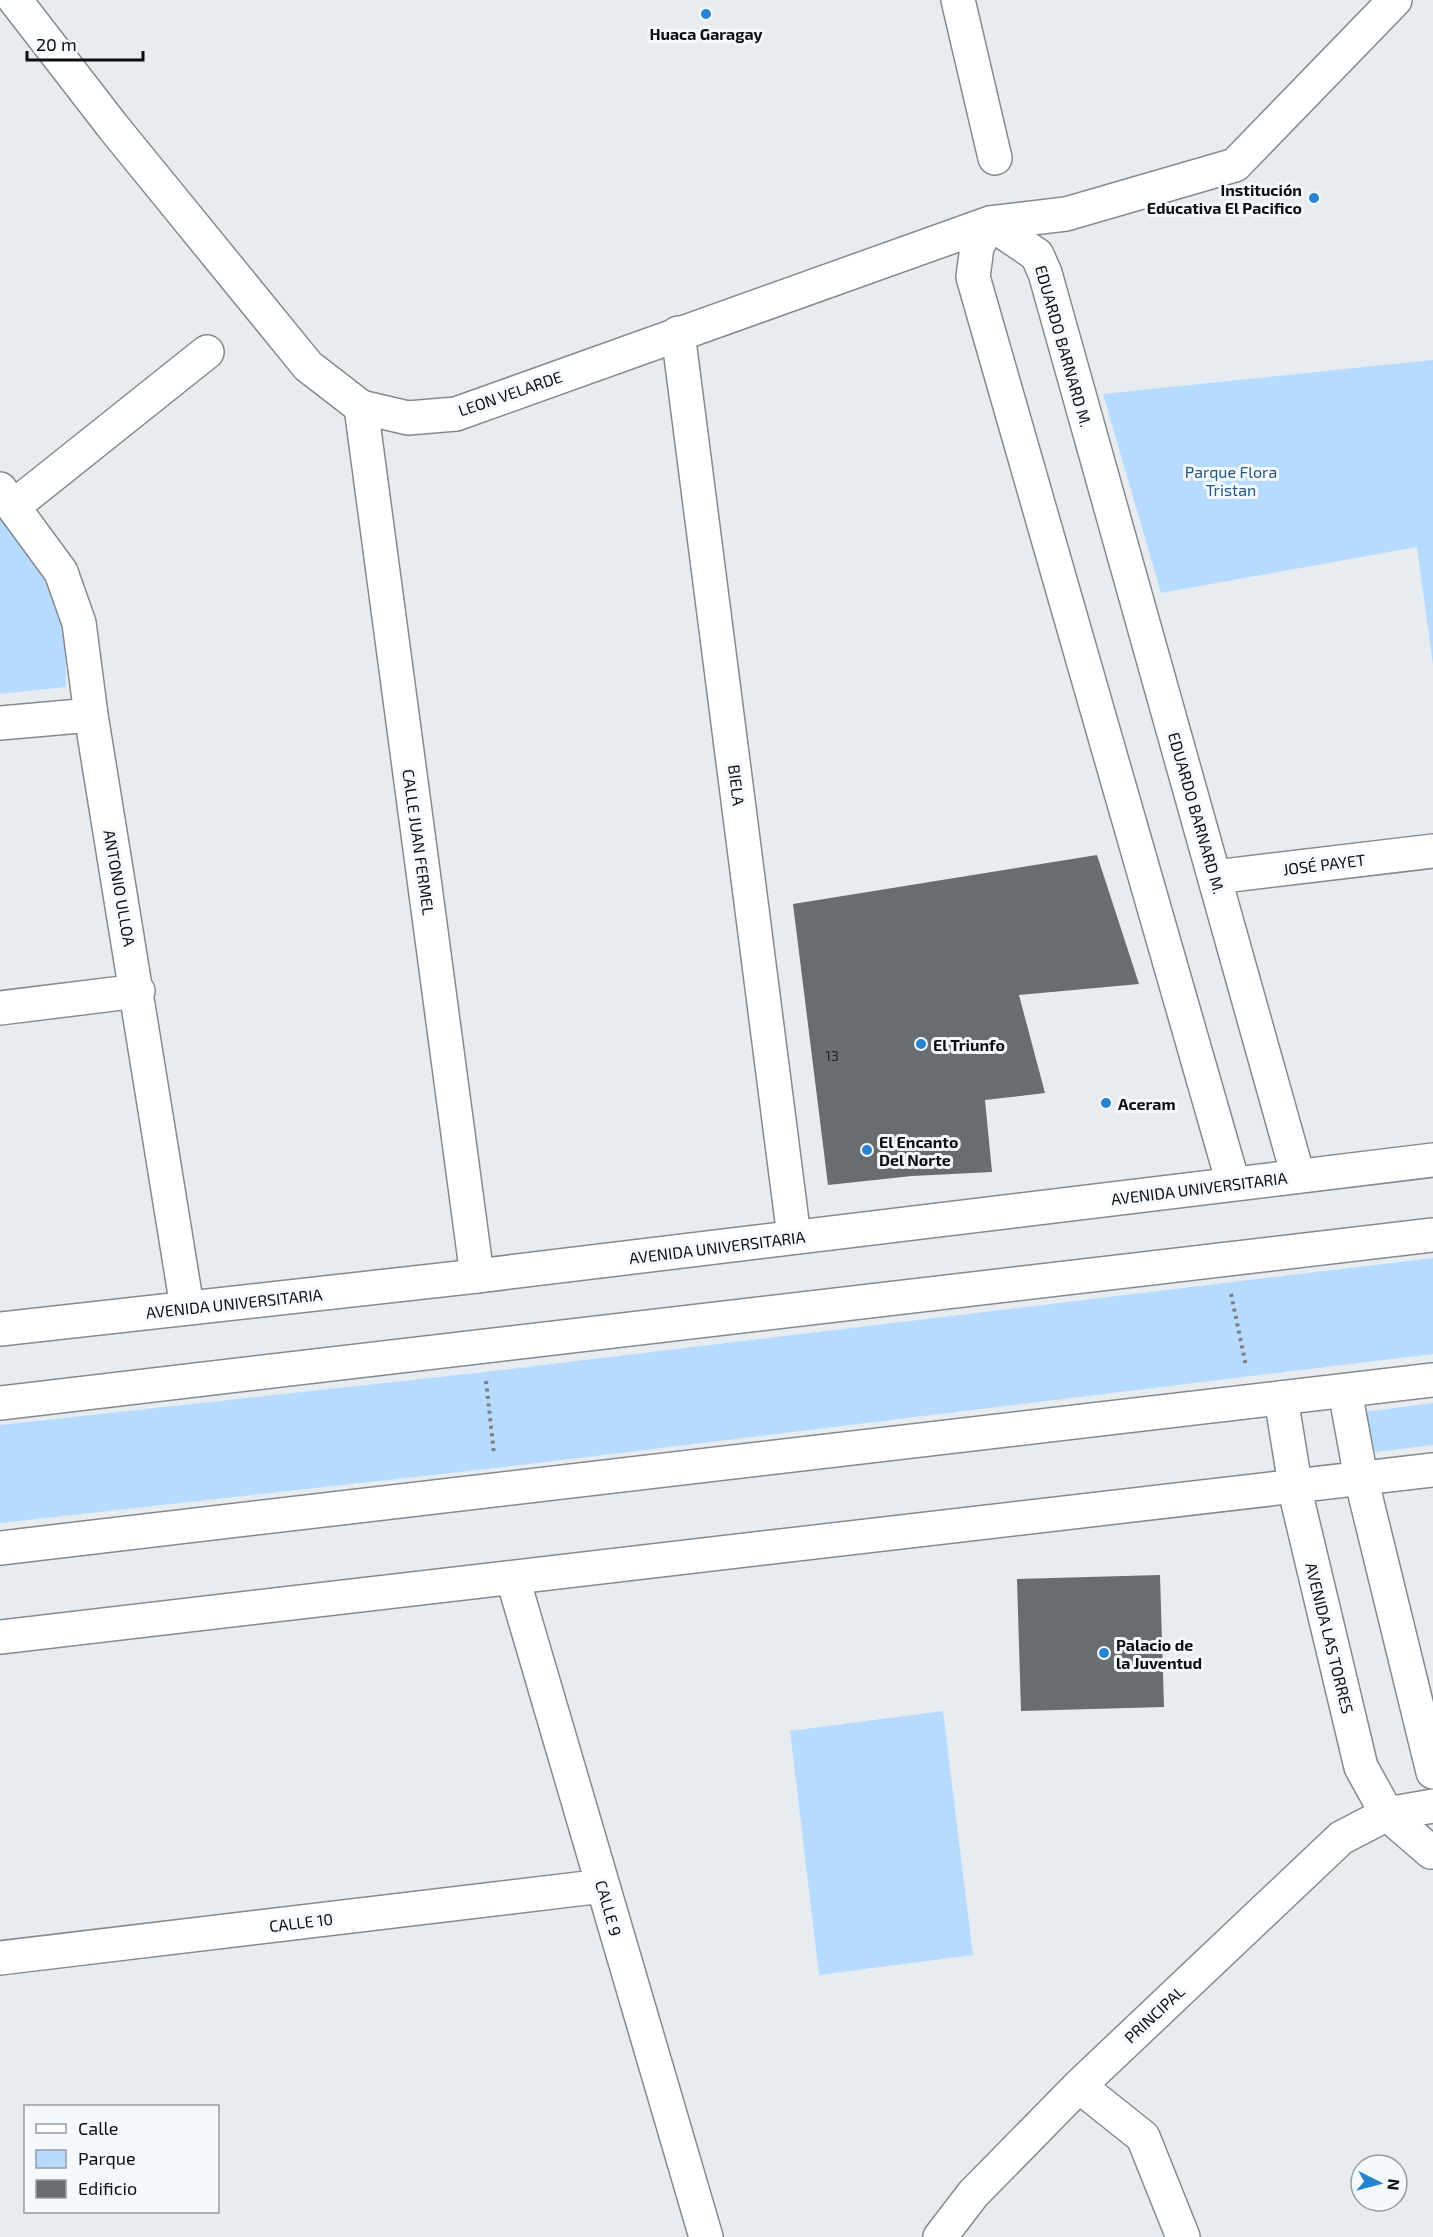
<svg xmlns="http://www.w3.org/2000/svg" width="1433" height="2237" font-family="'Exo 2',sans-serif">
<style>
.green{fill:#b7dbff}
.building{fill:#686d71}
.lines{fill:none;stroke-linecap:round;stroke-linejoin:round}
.street-casing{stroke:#858a8f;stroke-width:36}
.secondary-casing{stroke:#858a8f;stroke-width:36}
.primary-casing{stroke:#858a8f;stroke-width:36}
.path{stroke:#7b7e82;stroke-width:4;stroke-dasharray:3 4.5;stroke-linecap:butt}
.street{stroke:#fff;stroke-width:33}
.secondary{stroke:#fff;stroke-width:33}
.primary{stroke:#fff;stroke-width:33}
.poi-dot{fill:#2683cf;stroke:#f4f9fe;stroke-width:2}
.labels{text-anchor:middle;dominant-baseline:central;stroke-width:6;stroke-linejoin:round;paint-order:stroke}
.number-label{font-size:14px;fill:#242628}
.poi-label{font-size:16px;font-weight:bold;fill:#0d0e10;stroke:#f4f9fe;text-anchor:start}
.street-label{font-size:16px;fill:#0d0e10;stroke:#f4f9fe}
.park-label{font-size:16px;fill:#235684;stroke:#f4f9fe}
</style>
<rect width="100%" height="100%" fill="#e7ecf1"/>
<path class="green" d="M1433,360V665L1417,547L1161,593L1103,394Z
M0,511L44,577L65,629L66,687L0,694Z
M1433,1258V1354L496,1468L0,1523V1425L485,1372Z
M1433,1403V1445L1342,1456L1333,1416Z
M943,1711L973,1955L819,1975L790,1731Z"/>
<path class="building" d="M1097,855L1139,984L1019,995L1045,1093L985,1100L992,1172L912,1176L828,1185L793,904Z
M1160,1575L1164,1707L1021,1711L1017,1579Z"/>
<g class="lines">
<g class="street-casing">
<path id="street" d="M15,0L114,128L308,366L361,407L408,418L456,414L990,223L1066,214L1235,165L1395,0
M958,0L995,158
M990,223L1037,255L1045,273L1298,1176
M990,223L977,247L973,277L1233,1183
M678,333L794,1237
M361,407L477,1276
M0,489L61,572L79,623L91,715L187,1307
M14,506L207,352
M0,723L91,715
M1215,877L1433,851
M0,1008L138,991
M1345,1391L1361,1478L1433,1772
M1281,1398L1298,1503L1361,1767L1387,1814L1431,1852
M513,1579L706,2237
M0,1958L603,1886
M1079,2086L1143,2137L1183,2237
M940,2237L973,2194L1079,2086L1341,1838L1387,1814L1433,1806"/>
</g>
<g class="secondary-casing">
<path id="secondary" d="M0,1329L477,1276L1433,1160
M0,1637L1433,1470"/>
</g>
<g class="primary-casing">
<path id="primary" d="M0,1403L1433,1235
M0,1548L1433,1380"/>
</g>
<path class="path" d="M1231,1294L1246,1366
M486,1381L494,1454"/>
<use href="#street" class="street"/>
<use href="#secondary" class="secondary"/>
<use href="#primary" class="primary"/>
</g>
<g class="poi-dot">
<circle cx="706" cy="14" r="6"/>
<circle cx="1314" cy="198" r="6"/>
<circle cx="921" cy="1044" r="6"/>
<circle cx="1106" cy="1103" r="6"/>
<circle cx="867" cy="1150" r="6"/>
<circle cx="1104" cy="1653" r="6"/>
</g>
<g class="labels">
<g class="number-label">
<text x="832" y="1055">13</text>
</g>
<g class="poi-label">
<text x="706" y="33" text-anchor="middle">Huaca Garagay</text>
<text x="1302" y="189" text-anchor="end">Institución<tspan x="1302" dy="18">Educativa El Pacifico</tspan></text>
<text x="933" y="1044">El Triunfo</text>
<text x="1118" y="1103">Aceram</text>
<text x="879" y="1141">El Encanto<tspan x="879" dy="18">Del Norte</tspan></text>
<text x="1116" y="1644">Palacio de<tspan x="1116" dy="18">la Juventud</tspan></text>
</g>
<g class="street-label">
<text transform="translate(1064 346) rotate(74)">EDUARDO BARNARD M.</text>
<text transform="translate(510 393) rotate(-19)">LEON VELARDE</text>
<text transform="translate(737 785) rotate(83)">BIELA</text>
<text transform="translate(1197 813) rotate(74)">EDUARDO BARNARD M.</text>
<text transform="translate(419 842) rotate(82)">CALLE JUAN FERMEL</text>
<text transform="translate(1324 864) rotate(-7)">JOSÉ PAYET</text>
<text transform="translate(120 888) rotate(80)">ANTONIO ULLOA</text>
<text transform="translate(1199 1188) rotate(-7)">AVENIDA UNIVERSITARIA</text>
<text transform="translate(717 1247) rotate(-7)">AVENIDA UNIVERSITARIA</text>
<text transform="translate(234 1303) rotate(-6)">AVENIDA UNIVERSITARIA</text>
<text transform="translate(1330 1638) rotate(76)">AVENIDA LAS TORRES</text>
<text transform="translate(609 1908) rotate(74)">CALLE 9</text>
<text transform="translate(301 1922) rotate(-7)">CALLE 10</text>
<text transform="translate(1154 2014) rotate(-43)">PRINCIPAL</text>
</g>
<g class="park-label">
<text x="1231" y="471">Parque Flora<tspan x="1231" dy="18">Tristan</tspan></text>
</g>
</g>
<rect x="24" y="2105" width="195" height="108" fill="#f4f9fe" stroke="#989b9f" stroke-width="1.5"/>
<rect x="36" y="2124" width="30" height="9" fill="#ffffff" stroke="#989b9f" stroke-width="1.5"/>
<text x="78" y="2135" font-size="18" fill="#0d0e10">Calle</text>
<rect x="36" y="2150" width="30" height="18" fill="#b7dbff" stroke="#989b9f" stroke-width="1.5"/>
<text x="78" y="2165" font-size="18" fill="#0d0e10">Parque</text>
<rect x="36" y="2180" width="30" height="18" fill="#686d71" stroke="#989b9f" stroke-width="1.5"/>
<text x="78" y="2195" font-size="18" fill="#0d0e10">Edificio</text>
<g transform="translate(1379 2183) rotate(96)"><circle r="28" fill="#f4f9fe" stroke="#989b9f" stroke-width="1.5"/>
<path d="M0-4.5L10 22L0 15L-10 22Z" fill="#2683cf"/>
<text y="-9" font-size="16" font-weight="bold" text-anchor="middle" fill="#0d0e10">N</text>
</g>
<path d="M27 51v9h116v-9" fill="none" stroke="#0d0e10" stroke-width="3"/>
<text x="36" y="51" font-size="18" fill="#0d0e10" stroke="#f4f9fe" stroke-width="4.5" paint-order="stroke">20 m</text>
</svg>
